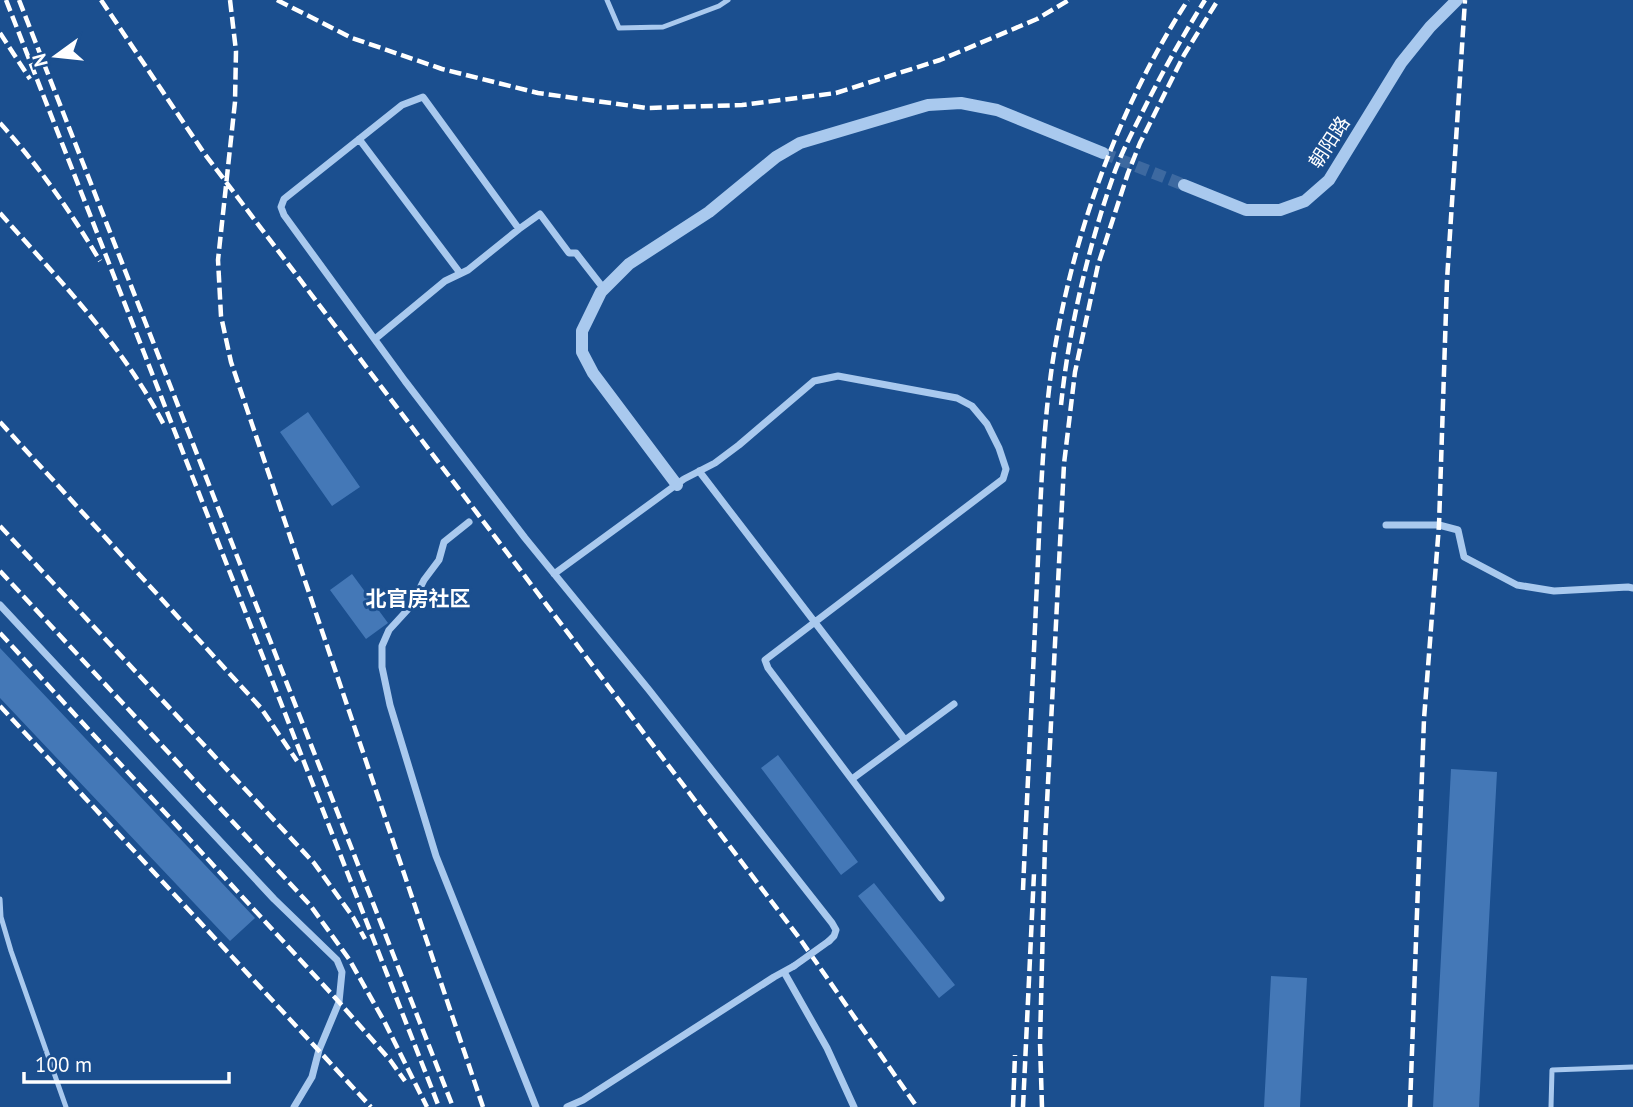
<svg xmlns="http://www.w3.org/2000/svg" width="1633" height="1107" font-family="'PT Sans','Noto Sans SC',sans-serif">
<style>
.building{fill:#4478b7}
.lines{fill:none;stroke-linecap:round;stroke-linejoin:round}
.tertiary-tunnel{stroke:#3d69a0;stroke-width:12;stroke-dasharray:12 6;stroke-linecap:butt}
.service{stroke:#a9c9ee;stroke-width:5}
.minor{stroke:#a9c9ee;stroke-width:7}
.tertiary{stroke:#a9c9ee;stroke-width:12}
.rail{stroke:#fff;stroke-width:4.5;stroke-dasharray:12 5;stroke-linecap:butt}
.minor-bridge{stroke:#a9c9ee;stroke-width:7}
.labels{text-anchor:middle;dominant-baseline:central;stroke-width:6;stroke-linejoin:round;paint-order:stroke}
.street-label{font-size:19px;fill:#fff;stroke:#1b4f8f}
.neighbourhood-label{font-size:21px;font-weight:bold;fill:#fff;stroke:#1b4f8f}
</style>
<rect width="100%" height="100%" fill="#1b4f8f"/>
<path class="building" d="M308,412L360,487L332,506L280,432Z
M352,574L388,623L366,639L330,590Z
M0,648L255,918L230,941L0,698Z
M778,755L858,862L841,875L761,768Z
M1451,769L1497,772L1479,1107H1433Z
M874,883L955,985L939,998L858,896Z
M1271,976L1307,978L1300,1107H1264Z"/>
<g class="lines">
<path class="tertiary-tunnel" d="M1103,153L1184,185"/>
<path class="service" d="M607,0L619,28L663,27L719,6L728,0
M0,899L1,917L11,951L66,1107
M1551,1107L1552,1070L1633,1067"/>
<path class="minor" d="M359,139L460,273
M604,289L576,253H569L540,214L519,229L423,97L402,105L284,199L281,207L284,215L405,381L525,538L649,690L832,923L836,930L834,936L829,941
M375,339L445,281L468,270L519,229
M699,471L905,740
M469,522L444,542L439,560L424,580L411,606L389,630L382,646V667L390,705L436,856L536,1107
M1386,525H1439L1458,530L1464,557L1517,585L1554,591L1628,587L1633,588
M554,574L684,479L715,463L739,445L814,381L838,376L957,398L972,406L987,424L999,448L1006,469L1003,479L765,660L768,668L941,898
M0,605L274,899L337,960L342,972L339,1002L319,1050L312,1077L294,1107
M852,779L954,704
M784,972L827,1048L854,1107
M567,1107L583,1100L774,977L794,966"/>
<path class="tertiary" d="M1184,185L1246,210H1280L1305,201L1329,180L1401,63L1430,27L1457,0
M677,485L593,373L582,352V331L601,292L629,264L709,212L776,157L800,143L928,105L961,103L997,110L1103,153"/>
<path class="rail" d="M6,0L439,1107
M19,0L453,1107
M101,0L204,153L800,939L917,1107
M230,0L236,51L235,102L218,260L221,316L231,362L483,1107
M277,0L352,38L442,69L538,93L647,108L742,105L836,93L940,60L1037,19L1069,0
M0,33L30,79
M0,123C38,165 71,212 100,261
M0,213C59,280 123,345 164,425
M1061,405C1069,327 1089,244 1115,171C1124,147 1136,125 1147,103C1165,67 1184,34 1205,0
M0,422L261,708L297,761
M0,526L314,863L353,917L365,939
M0,571L310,905L349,959L384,1021L427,1107
M0,633L339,1002L390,1060L405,1081
M0,706L371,1107
M1023,890C1027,795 1032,699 1036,604C1040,524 1041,444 1052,366C1071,239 1118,107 1188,0
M1013,1107L1015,1055
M1023,1107L1034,873
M1042,1107L1040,1043L1045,843L1064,464L1075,372L1098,265L1128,173L1140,143L1184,55L1218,0
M1410,1107L1424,719L1439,525L1447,280L1465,0"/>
<path class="minor-bridge" d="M794,966L829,941"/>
</g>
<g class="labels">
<g class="street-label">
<text transform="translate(1329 142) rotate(-57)">朝阳路</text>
</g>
<g class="neighbourhood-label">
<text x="418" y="598">北官房社区</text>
</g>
</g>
<g transform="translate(56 56) rotate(255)" stroke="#1b4f8f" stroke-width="5" paint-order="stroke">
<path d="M0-5L12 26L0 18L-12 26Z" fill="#ffffff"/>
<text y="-10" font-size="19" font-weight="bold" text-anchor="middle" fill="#ffffff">N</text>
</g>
<path d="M24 1072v10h205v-10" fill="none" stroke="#ffffff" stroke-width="3.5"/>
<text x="35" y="1072" font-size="21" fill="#ffffff" stroke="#1b4f8f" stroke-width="5" paint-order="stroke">100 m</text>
</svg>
